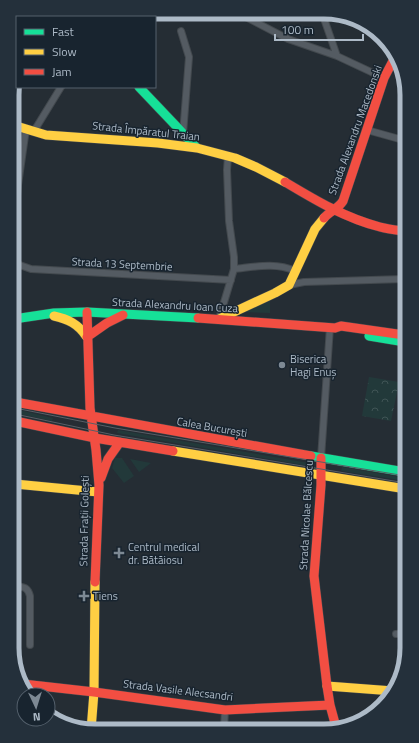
<svg xmlns="http://www.w3.org/2000/svg" width="419" height="743" font-family="'Titillium Web',sans-serif">
<style>
.green{fill:#22393a}
.forest{fill:url(#forest-crowns)}
.lines{fill:none;stroke-linecap:round;stroke-linejoin:round}
.street-casing{stroke:#43494e;stroke-width:8}
.fast-casing{stroke:#43494e;stroke-width:10}
.slow-casing{stroke:#43494e;stroke-width:10}
.jam-casing{stroke:#43494e;stroke-width:10}
.street{stroke:#545b62;stroke-width:6}
.fast{stroke:#16e098;stroke-width:9}
.slow{stroke:#ffcf43;stroke-width:9}
.jam{stroke:#f24e42;stroke-width:9}
.tram{stroke:#585f66;stroke-width:1}
.poi-dot{fill:#7d8994;stroke:#18242f;stroke-width:1.5}
.labels{text-anchor:middle;dominant-baseline:central;stroke-width:3;stroke-linejoin:round;paint-order:stroke}
.street-label{font-size:11px;fill:#adbac7;stroke:#18242f}
.poi-label{font-size:11px;fill:#adbac7;stroke:#18242f;text-anchor:start}
.rim{fill:none;stroke:#adbac7;stroke-width:5}
</style>
<defs>
<pattern id="forest-crowns" width="20" height="18" patternUnits="userSpaceOnUse"><rect width="20" height="18" fill="#22393a"/><path d="M2 6a3 3 0 1 1 6 0M12 15a3 3 0 1 1 6 0" fill="none" stroke="#3f5455"/></pattern>
</defs>
<rect width="100%" height="100%" fill="#252d34"/>
<path class="green" d="M270,300V313L244,312Z
M15,409L53,418L52,421L15,413Z
M118,430L309,463V466L117,433Z
M115,458H122L134,476L124,483L112,468Z
M130,459L151,463L139,472Z
M342,467L406,478V481L341,471Z"/>
<path class="forest" d="M369,377L399,382L391,421L362,416Z"/>
<g class="lines">
<g class="street-casing">
<path id="street" d="M238,13L288,39L337,56L384,78
M322,13L337,56
M103,17L106,12
M181,31L189,57L183,134
M367,130L403,140
M34,131L61,87
M14,229L18,185L26,129
M14,263L31,269L231,280
M234,269C254,267 276,262 295,271
M289,285L304,282L404,279
M219,319L234,269V257L229,221L227,170L228,156
M321,458L330,327
M16,586C25,587 28,588 30,596V645
M396,634L407,633
M224,728L225,710"/>
</g>
<g class="fast-casing">
<path id="fast" d="M139,87L196,147
M14,319L54,313L87,312L198,318
M369,336L405,342
M311,456L405,472"/>
</g>
<g class="slow-casing">
<path id="slow" d="M13,125L46,135L158,143L197,148L235,158L256,167L285,182
M54,316C68,319 78,324 86,336
M219,319L275,293L289,285L315,229L324,218
M173,451L406,489
M15,484L98,492
M327,686L393,691
M91,730L94,692L95,582"/>
</g>
<g class="jam-casing">
<path id="jam" d="M285,182C315,200 345,218 380,227C387,229 396,230 404,231
M324,218C330,211 338,209 343,201L384,78L395,57
M87,312L90,408L96,450L99,485L95,582
M198,318L335,328L341,326L404,335
M87,337L107,323L123,315
M15,402L311,456
M15,421L95,438L173,451
M321,458V485L314,576L327,686L330,705L336,727
M101,478L108,459L120,442
M23,684L94,692L225,710L330,705"/>
</g>
<use href="#street" class="street"/>
<use href="#fast" class="fast"/>
<use href="#slow" class="slow"/>
<use href="#jam" class="jam"/>
<path class="tram" d="M15,408L115,428L406,476
M15,414L114,435L406,483"/>
</g>
<g class="poi-dot">
<circle cx="282" cy="365" r="4"/>
<path d="M117 547h4v4h4v4h-4v4h-4v-4h-4v-4h4z"/>
<path d="M82 590h4v4h4v4h-4v4h-4v-4h-4v-4h4z"/>
</g>
<g class="labels">
<g class="street-label">
<text transform="translate(355 130) rotate(-70)">Strada Alexandru Macedonski</text>
<text transform="translate(146 131) rotate(6)">Strada Împăratul Traian</text>
<text transform="translate(122 264) rotate(3)">Strada 13 Septembrie</text>
<text transform="translate(175 305) rotate(3)">Strada Alexandru Ioan Cuza</text>
<text transform="translate(212 427) rotate(10)">Calea București</text>
<text transform="translate(306 515) rotate(-87)">Strada Nicolae Bălcescu</text>
<text transform="translate(84 521) rotate(-89)">Strada Frații Golești</text>
<text transform="translate(178 690) rotate(7)">Strada Vasile Alecsandri</text>
</g>
<g class="poi-label">
<text x="290" y="359">Biserica<tspan x="290" dy="13">Hagi Enuș</tspan></text>
<text x="128" y="547">Centrul medical<tspan x="128" dy="13">dr. Bătăiosu</tspan></text>
<text x="93" y="596">Tiens</text>
</g>
</g>
<path d="M0 0H419V743H0ZM95 19H324A76 76 0 0 1 400 95V648A76 76 0 0 1 324 724H95A76 76 0 0 1 19 648V95A76 76 0 0 1 95 19Z" fill="#24303b" fill-rule="evenodd"/>
<path class="rim" d="M95 19H324A76 76 0 0 1 400 95V648A76 76 0 0 1 324 724H95A76 76 0 0 1 19 648V95A76 76 0 0 1 95 19Z"/>
<rect x="16" y="16" width="140" height="72" fill="#18242f" stroke="#54606c"/>
<rect x="24" y="29" width="20" height="6" fill="#16e098" stroke="#54606c"/>
<text x="52" y="36" font-size="12" fill="#adbac7">Fast</text>
<rect x="24" y="49" width="20" height="6" fill="#ffcf43" stroke="#54606c"/>
<text x="52" y="56" font-size="12" fill="#adbac7">Slow</text>
<rect x="24" y="69" width="20" height="6" fill="#f24e42" stroke="#54606c"/>
<text x="52" y="76" font-size="12" fill="#adbac7">Jam</text>
<g transform="translate(36 707) rotate(176)"><circle r="19" fill="#18242f" stroke="#54606c"/>
<path d="M0-3L7 15L0 10L-7 15Z" fill="#7d8994"/>
<text y="-6" font-size="11" font-weight="bold" text-anchor="middle" fill="#adbac7">N</text>
</g>
<path d="M275 34v6h88v-6" fill="none" stroke="#adbac7" stroke-width="2"/>
<text x="281" y="34" font-size="12" fill="#adbac7" stroke="#18242f" stroke-width="3" paint-order="stroke">100 m</text>
</svg>
